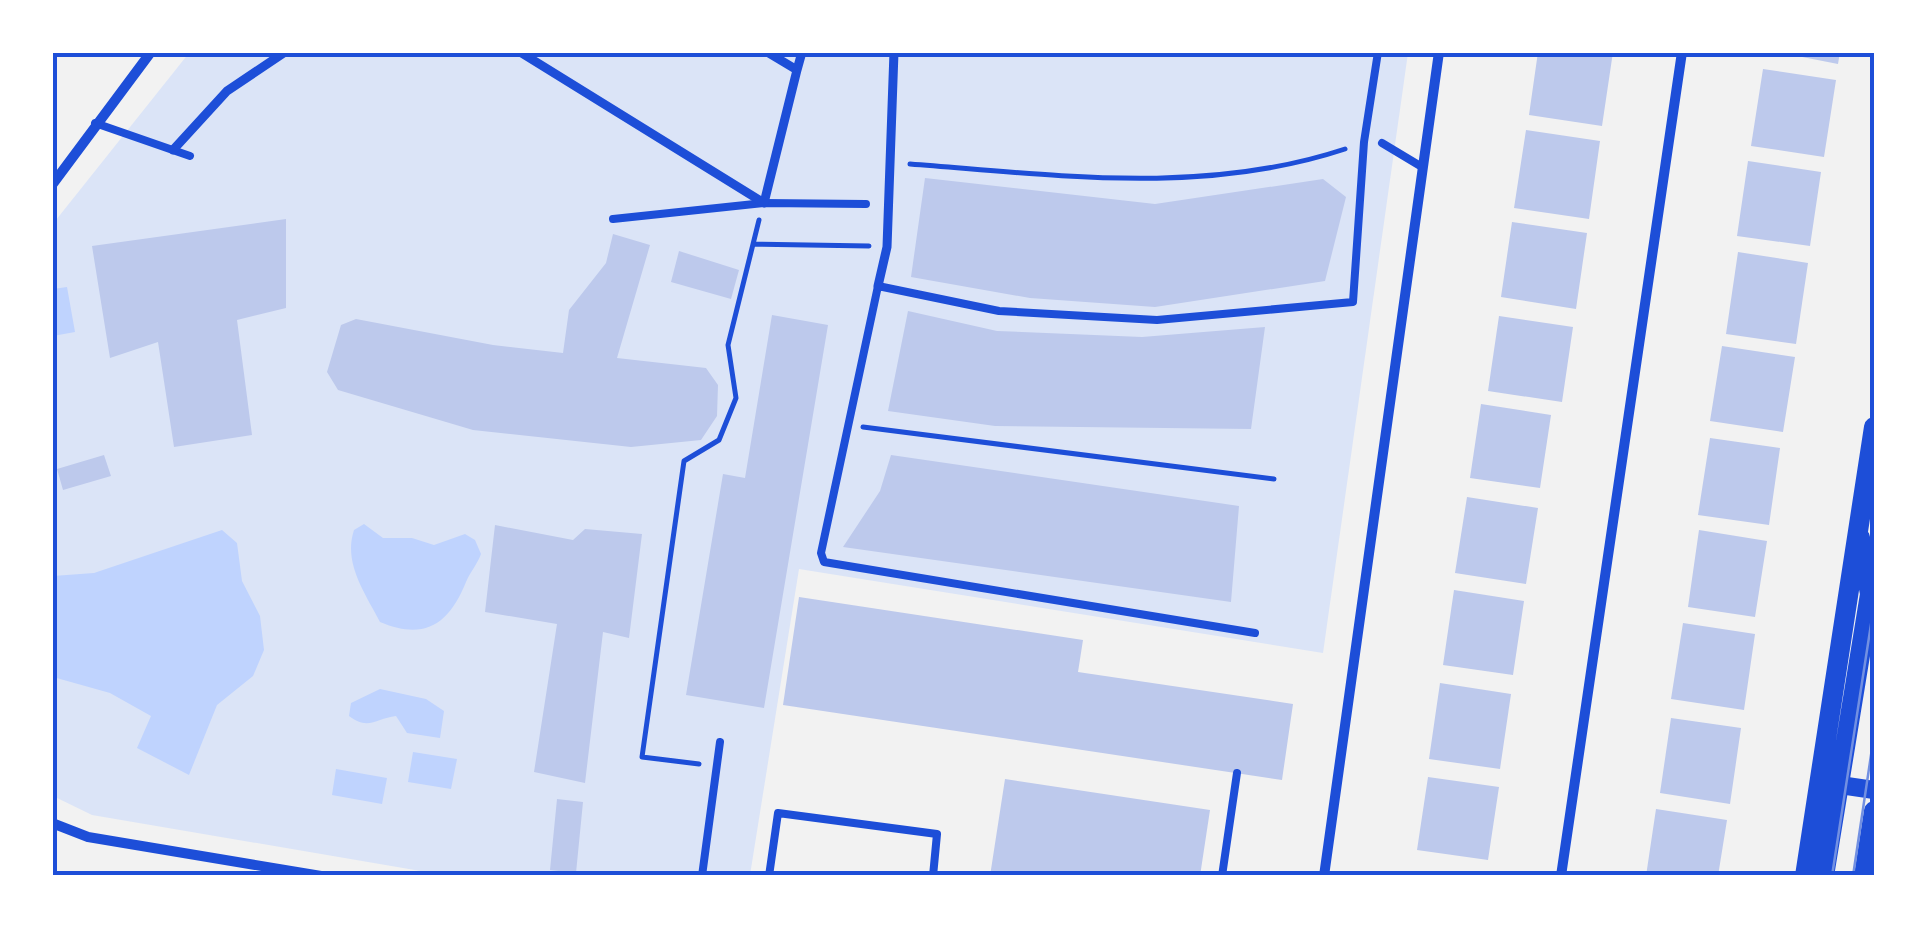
<svg xmlns="http://www.w3.org/2000/svg" width="1927" height="928" font-family="'Roboto Condensed',sans-serif">
<style>
.green{fill:#dbe4f7}
.water{fill:#bfd3fe}
.building{fill:#bdc9ec}
.lines{fill:none;stroke-linecap:round;stroke-linejoin:round}
.path{stroke:#1d4ed8;stroke-width:5}
.service{stroke:#1d4ed8;stroke-width:8}
.pedestrian{stroke:#1d4ed8;stroke-width:9}
.minor{stroke:#1d4ed8;stroke-width:10}
.tertiary{stroke:#1d4ed8;stroke-width:18}
.secondary{stroke:#1d4ed8;stroke-width:20}
.tram{stroke:#7290e2;stroke-width:2.5}
.neatline{fill:none;stroke:#1d4ed8;stroke-width:4}
</style>
<rect width="100%" height="100%" fill="#f2f2f2"/>
<path class="green" d="M189,53H1408L1323,653L799,569L750,875H444L92,815L53,796L52,225Z"/>
<path class="water" d="M67,287L75,332L53,336V289Z
M364,524L383,538H412L434,545L465,534L475,540L481,554C477,565 470,572 466,582C449,624 425,641 380,622C365,593 343,563 354,530Z
M222,530L237,543L242,581L260,616L264,650L253,676L217,705L189,775L137,748L151,716L110,693L53,677V576L94,573Z
M380,689L426,699L444,711L440,738L407,733L396,716C377,718 368,731 349,716L351,703Z
M413,752L457,759L451,789L408,782Z
M336,769L387,778L382,804L332,795Z"/>
<path class="building" d="M1538,52H1613L1602,126L1529,115Z
M1777,52H1840L1838,64Z
M1763,69L1836,80L1824,157L1751,146Z
M1526,130L1600,141L1589,219L1514,208Z
M1748,161L1821,172L1810,246L1737,236Z
M925,178L1155,204L1323,179L1346,197L1325,281L1155,307L1030,298L911,277Z
M286,219V308L237,320L252,435L174,447L158,342L110,358L92,246Z
M1512,222L1587,233L1576,309L1501,297Z
M613,234L650,245L617,358L706,368L718,385L717,416L701,440L631,447L473,430L338,390L327,372L341,325L356,319L493,345L563,353L569,310L606,263Z
M679,251L739,270L731,299L671,282Z
M1738,252L1808,263L1796,344L1726,334Z
M908,311L997,331L1142,337L1265,327L1251,429L995,426L888,411Z
M772,315L828,325L764,708L686,695L723,474L745,478Z
M1499,316L1573,327L1562,402L1488,391Z
M1722,346L1795,357L1783,432L1710,421Z
M1481,404L1551,415L1540,488L1470,478Z
M1710,438L1780,448L1769,525L1698,515Z
M104,455L111,476L63,490L57,469Z
M891,455L1239,506L1231,602L843,547L880,491Z
M1467,497L1538,508L1526,584L1455,573Z
M495,525L573,540L585,529L642,534L629,638L603,632L585,783L534,772L557,624L485,612Z
M1699,530L1767,541L1755,617L1688,607Z
M1454,590L1524,601L1513,675L1443,665Z
M799,597L1083,640L1078,672L1293,704L1282,780L783,705Z
M1683,623L1755,634L1744,710L1671,699Z
M1440,683L1511,694L1500,769L1429,759Z
M1671,718L1741,728L1730,804L1660,793Z
M1428,777L1499,787L1488,860L1417,850Z
M1005,779L1210,810L1200,876H990Z
M557,799L583,802L576,873L550,870Z
M1656,809L1727,820L1718,876H1646Z"/>
<g class="lines">
<path class="path" d="M910,164C1056,175 1203,196 1345,149
M754,244L869,246
M863,427L1274,479
M699,764L642,757L684,461L719,440L736,398L728,345L759,220"/>
<path class="service" d="M95,123L190,156
M1382,143L1422,167
M613,219L764,203L866,204
M1255,633L824,562L821,553L878,286L999,311L1157,320L1353,302L1364,142L1378,52
M702,876L720,742
M769,876L778,813L937,834L933,876
M1222,876L1237,773"/>
<path class="pedestrian" d="M520,52L764,203L797,70
M767,52L797,70L802,52
M173,150L227,91L285,52
M878,286L887,247L894,52"/>
<path class="minor" d="M52,185L151,52
M52,823L88,837L321,876
M1324,876L1439,52
M1561,876L1682,52"/>
<path class="tertiary" d="M1840,785L1874,790"/>
<path class="secondary" d="M1805,876L1874,427
M1824,876L1870,594L1860,538
M1864,876L1874,811"/>
<path class="tram" d="M1832,876L1874,605
M1853,876L1874,735"/>
</g>
<rect width="1927" height="928" fill="none" stroke="#ffffff" stroke-width="110"/>
<rect x="55" y="55" width="1817" height="818" class="neatline"/>
</svg>
